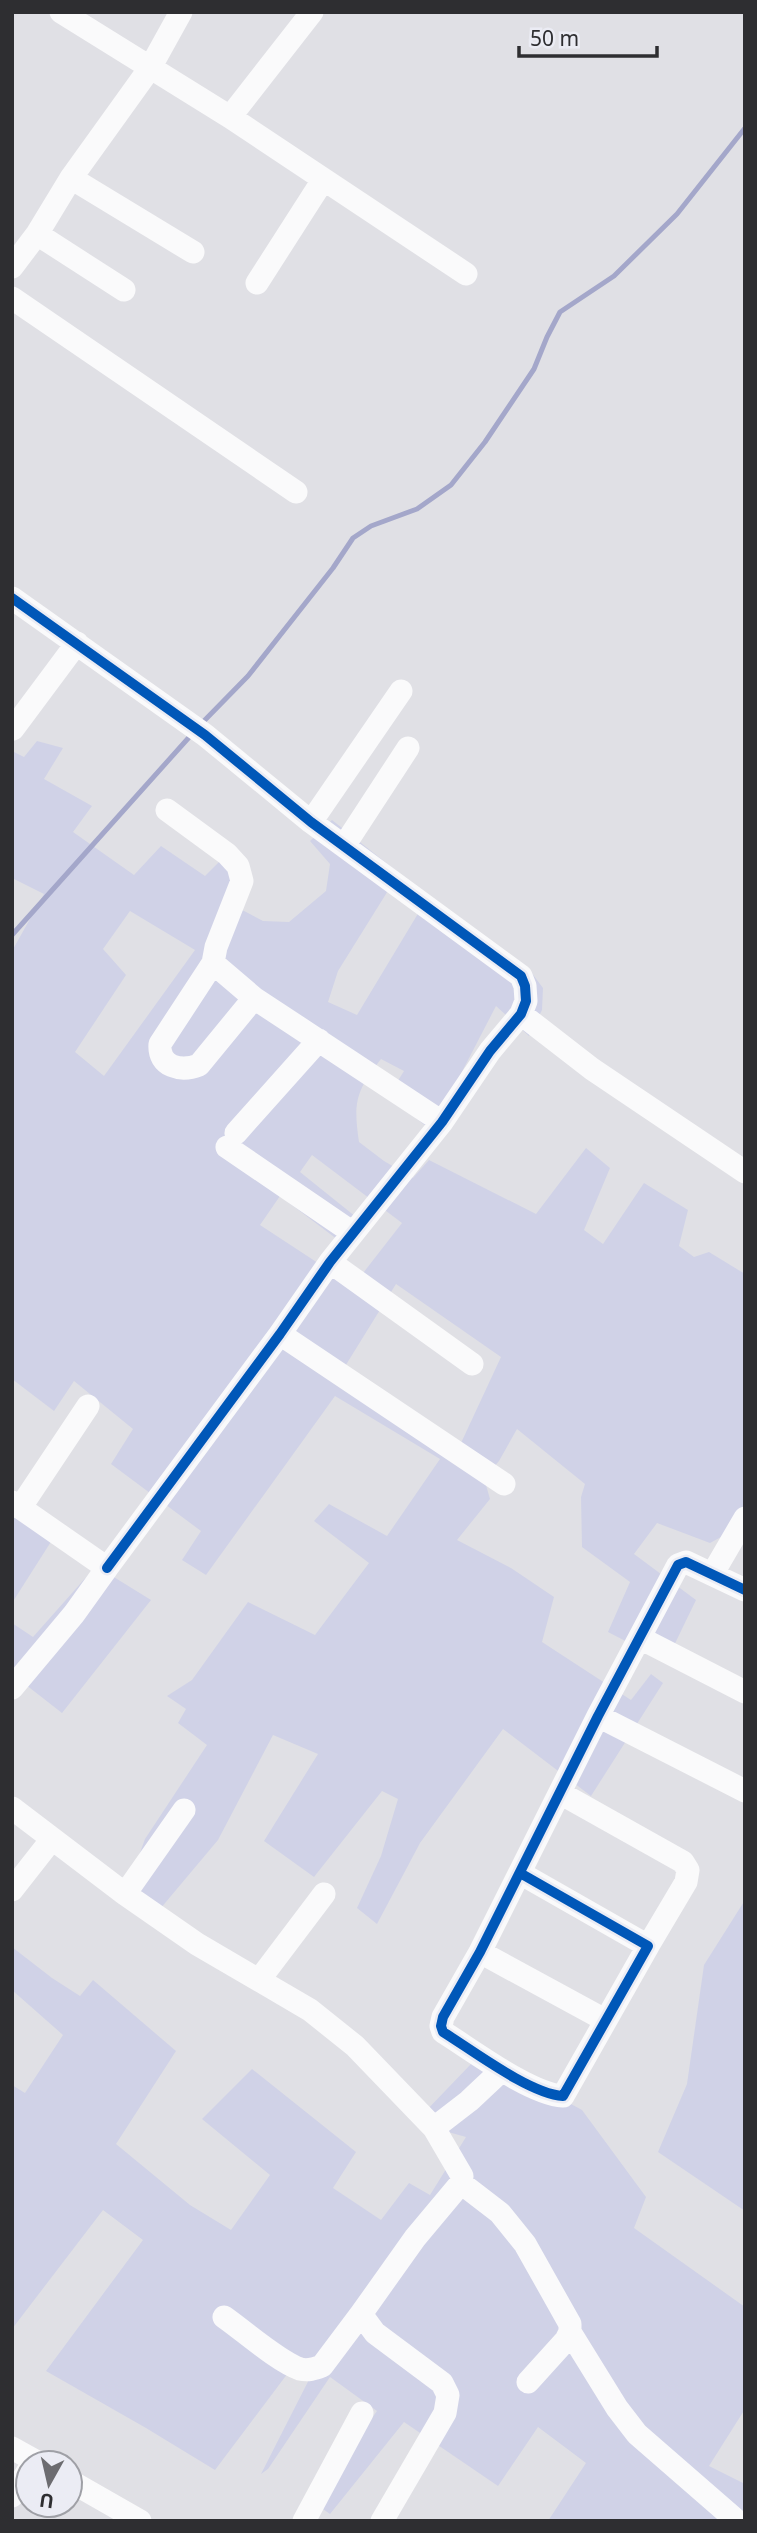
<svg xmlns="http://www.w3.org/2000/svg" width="757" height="2533" font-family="'Noto Sans',sans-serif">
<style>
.green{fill:#d0d2e7;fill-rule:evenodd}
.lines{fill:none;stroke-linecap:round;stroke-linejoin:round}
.stream{stroke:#a4a7ca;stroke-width:5}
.minor{stroke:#fafafb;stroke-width:23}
.cycleway-casing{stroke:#ebecf4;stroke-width:15}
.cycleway{stroke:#0057b8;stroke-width:10}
</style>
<rect width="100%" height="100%" fill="#e0e0e5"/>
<path class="green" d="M37,741L63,748L44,779L92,806L73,832L134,875L161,846L205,876L222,859L244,873L229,903L263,921L289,922L326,891L330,864L310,841L332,820L399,873L338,971L328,1002L357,1015L428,897L531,972L543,988L542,1010L529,1036L496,1006L452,1091L427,1127L401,1106L394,1087L404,1071L381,1059C356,1091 353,1102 359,1142L384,1161L413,1178L429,1160L536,1214L586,1148L610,1168L584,1230L603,1244L644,1183L688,1210L679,1246L694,1257L709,1252L745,1274V1524L710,1543L657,1523L634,1554L696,1600L666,1662L608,1632L630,1582L582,1547L581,1497L585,1484L517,1429L499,1461L484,1478L490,1499L457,1540L511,1568L554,1597L542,1642L631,1700L651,1674L663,1683L591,1796L503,1729L420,1843L377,1924L357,1908L381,1856L398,1799L382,1791L314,1877L264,1841L318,1754L273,1735L218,1840L155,1915L125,1894L145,1839L207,1745L178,1723L186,1709L167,1696L192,1680L248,1602L315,1635L369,1563L314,1521L329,1504L387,1536L440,1459L335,1396L206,1575L182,1560L201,1531L111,1464L133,1429L74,1381L54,1411L12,1379V951L44,894L12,878V751L24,757ZM130,911L195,950L104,1076L75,1052L126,975L103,949ZM312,1155L402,1223L353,1286L260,1225L280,1196L350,1249L366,1225L300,1172ZM396,1284L501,1357L461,1443L344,1368Z
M12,1507L54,1537L12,1603Z
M96,1566L151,1600L62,1713L12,1674V1623L33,1637Z
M745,1900L743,1999L745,2001V2211L658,2152L687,2084L704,1965Z
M12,1947L52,1978L80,1996L93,1980L176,2051L116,2144L190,2205L231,2230L270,2175L202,2119L252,2069L356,2152L333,2188L381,2220L409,2183L430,2195L466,2137L434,2128L422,2115L471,2064L521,2077L582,2110L646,2197L634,2228L745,2307V2409L709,2466L745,2484V2521H548L586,2463L538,2427L498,2486L404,2422L330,2514L313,2502L377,2411L330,2377L268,2469L261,2474L318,2362L300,2357L215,2470L146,2428L46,2371L143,2240L103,2210L12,2329V2085L25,2093L63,2035L12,1990Z"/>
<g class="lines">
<path class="stream" d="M201,724L248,676L333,568L353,538L371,526L417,509L451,485L485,442L534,369L547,337L560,312L614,276L677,214L745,128
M12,935L192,734"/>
<path class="minor" d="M61,12L230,117L466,274
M230,117L312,12
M71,178L193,252
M37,234L124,290
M12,267L37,234L71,178L150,68L181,12
M257,283L323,180
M12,298L296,492
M12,598L205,735L311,822L521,976L525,986L526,1001L521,1014L490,1051L442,1122L330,1262L280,1334L107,1568
M13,729L77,643
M167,810L227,854L238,866L242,881L216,947L213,963L254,998
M311,822L401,691
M344,846L408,748
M213,963L160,1044C158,1067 181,1072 199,1065L254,998L442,1122
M521,1014L592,1069L745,1172
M236,1133L319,1040
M227,1147L353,1233
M330,1262L472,1364
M280,1334L504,1484
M12,1502L107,1568L74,1614L12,1688
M20,1508L88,1406
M713,1573L745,1518
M640,1638L745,1692
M598,1716L745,1791
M560,1793L683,1862L688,1870L686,1882L648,1946
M12,1808L125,1894L197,1944L310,2010L355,2046L434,2128L462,2176L461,2183L415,2238L361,2314L375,2333L442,2383L448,2395L445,2413L382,2521
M520,1873L648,1946L563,2096C530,2094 472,2050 443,2032L441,2026L443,2017L480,1952L598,1716L678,1565L686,1562L745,1590
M12,1890L52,1839
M125,1894L184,1810
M480,1952L605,2020
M259,1980L324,1894
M434,2128L469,2101L502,2070
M461,2183L500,2213L525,2244L570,2324V2332L566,2340L528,2382
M224,2317C244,2331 279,2362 300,2369C308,2371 314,2369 322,2366L361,2314
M570,2332L617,2408L637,2434L737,2521
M12,2448L39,2463
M70,2481L140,2521
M12,2496L28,2471
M304,2521L362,2413"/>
<g class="cycleway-casing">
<path id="cycleway" d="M12,598L205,735L311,822L521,976L525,986L526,1001L521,1014L490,1051L442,1122L330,1262L280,1334L107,1568
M520,1873L648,1946L563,2096C530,2094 472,2050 443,2032L441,2026L443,2017L480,1952L598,1716L678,1565L686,1562L745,1590"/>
</g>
<use href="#cycleway" class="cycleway"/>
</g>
<rect width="757" height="2533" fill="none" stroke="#2e2e31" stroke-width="28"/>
<g transform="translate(49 2484) rotate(188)"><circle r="33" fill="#ebecf4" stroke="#9fa0a6" stroke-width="2"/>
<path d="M0-5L12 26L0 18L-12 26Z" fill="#6c6c70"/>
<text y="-10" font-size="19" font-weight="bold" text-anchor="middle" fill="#2e2e31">U</text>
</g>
<path d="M519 46v10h138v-10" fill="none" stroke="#2e2e31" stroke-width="3.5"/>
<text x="530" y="46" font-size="21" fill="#2e2e31" stroke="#ebecf4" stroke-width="5" paint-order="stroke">50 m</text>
</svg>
